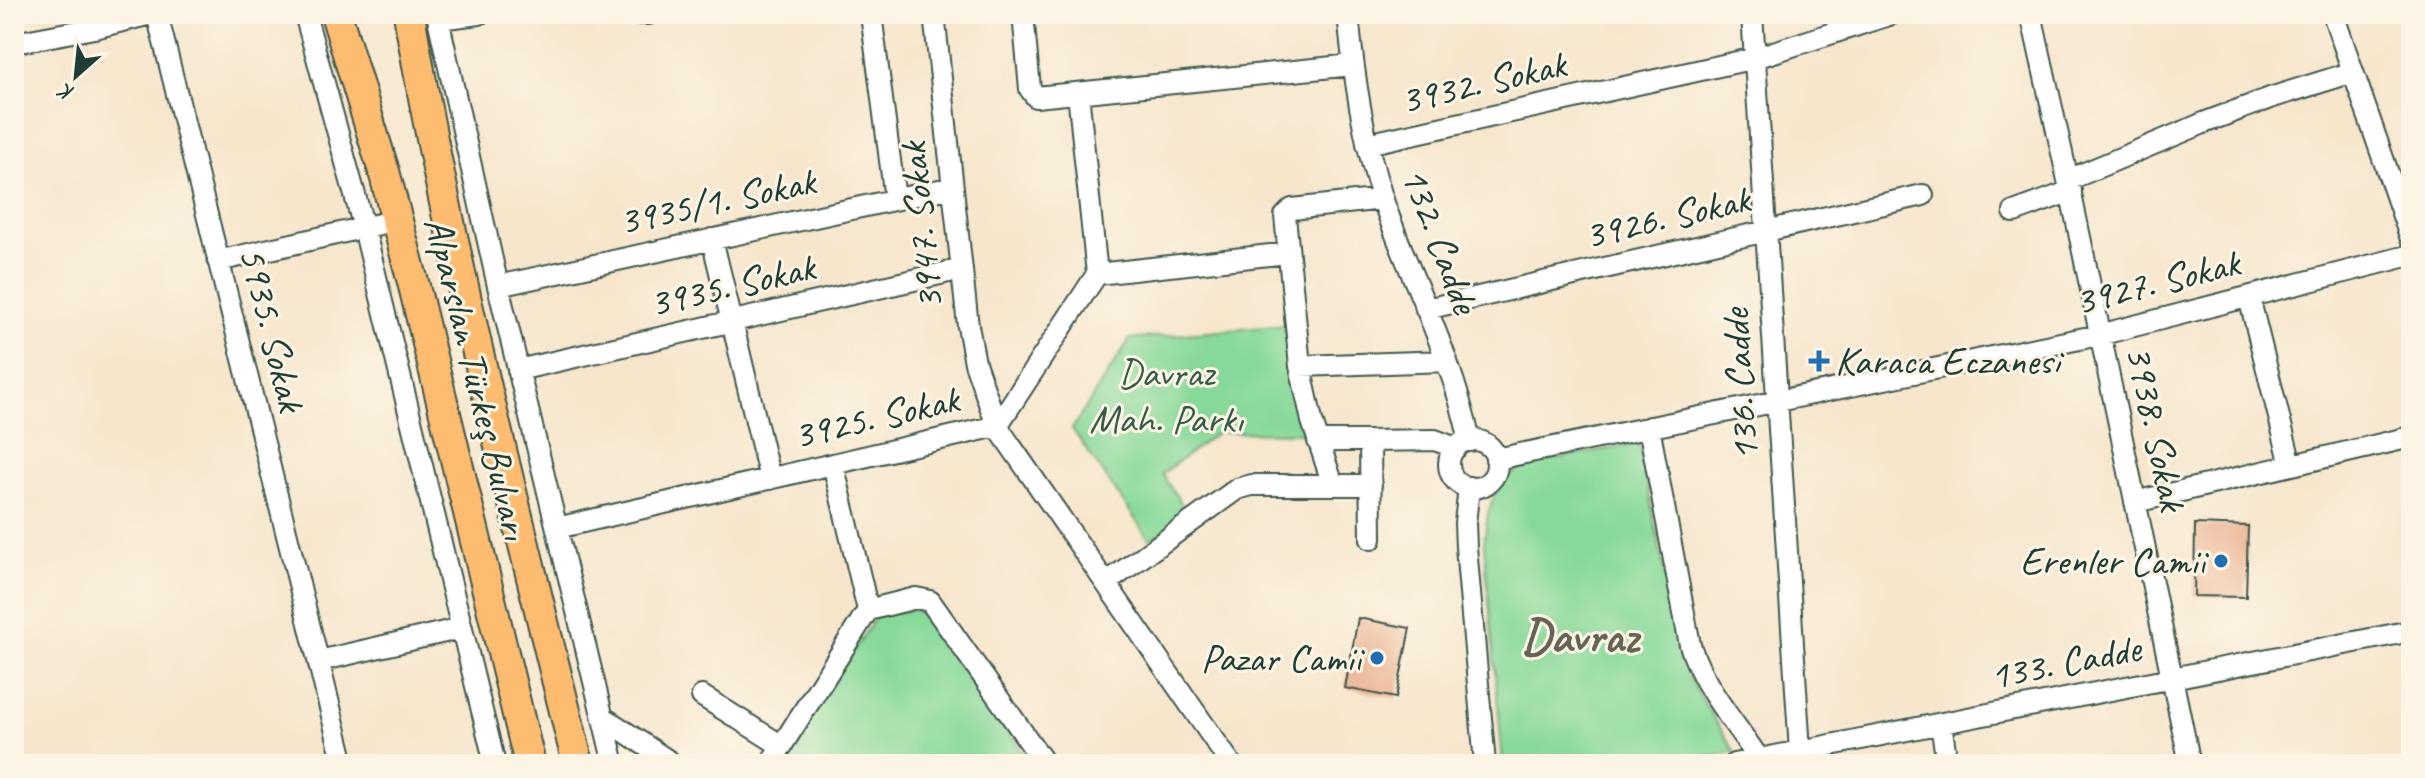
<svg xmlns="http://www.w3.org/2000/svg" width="2425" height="778" font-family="Caveat,sans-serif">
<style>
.green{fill:#87d999;stroke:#538b66;stroke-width:2}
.building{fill:#e9ad8a}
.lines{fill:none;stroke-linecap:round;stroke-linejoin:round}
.minor-casing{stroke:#3f564b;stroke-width:24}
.highway-casing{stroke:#3f564b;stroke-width:34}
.minor{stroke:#fff;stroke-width:20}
.highway{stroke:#fdbc70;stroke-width:30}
.poi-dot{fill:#1f6fb2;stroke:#fcf5e5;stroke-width:3}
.labels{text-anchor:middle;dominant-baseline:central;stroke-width:6;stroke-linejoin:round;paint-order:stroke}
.street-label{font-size:40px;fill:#1f3d34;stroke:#fcf5e5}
.poi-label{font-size:40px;fill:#1f3d34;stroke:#fcf5e5;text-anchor:end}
.park-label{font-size:40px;fill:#345c48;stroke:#fcf5e5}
.district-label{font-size:48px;font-weight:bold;fill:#666452;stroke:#fcf5e5}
</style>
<rect width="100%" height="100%" fill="#fcf5e5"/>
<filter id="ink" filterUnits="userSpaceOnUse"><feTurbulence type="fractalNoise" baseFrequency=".0125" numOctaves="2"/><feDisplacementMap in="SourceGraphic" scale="16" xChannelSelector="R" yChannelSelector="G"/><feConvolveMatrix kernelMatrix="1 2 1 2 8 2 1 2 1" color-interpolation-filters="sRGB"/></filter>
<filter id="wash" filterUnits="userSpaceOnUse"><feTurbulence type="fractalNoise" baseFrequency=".006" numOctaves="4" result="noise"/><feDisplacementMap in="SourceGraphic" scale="32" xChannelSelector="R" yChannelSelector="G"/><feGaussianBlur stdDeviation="1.8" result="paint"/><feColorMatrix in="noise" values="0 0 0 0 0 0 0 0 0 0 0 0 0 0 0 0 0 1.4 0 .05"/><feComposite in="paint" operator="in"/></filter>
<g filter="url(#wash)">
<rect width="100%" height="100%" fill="#f6e6cc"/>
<path class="green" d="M1286,325L1293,381L1303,433L1218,432L1162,474L1188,514L1150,540L1072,429L1130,339Z
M1639,443L1680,650L1692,683L1735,752L1668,764H1503L1484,544C1486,520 1490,491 1510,475C1530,460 1611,449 1639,443Z
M912,610L924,613L933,623L1031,764H789L782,760L875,618L885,613Z"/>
<g id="blocks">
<path class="building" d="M2195,524L2248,526L2246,597L2194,596Z
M1358,618L1410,628L1396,698L1345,688Z"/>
</g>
</g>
<g filter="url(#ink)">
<use href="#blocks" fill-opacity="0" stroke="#3f564b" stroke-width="2"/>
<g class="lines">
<g class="minor-casing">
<path id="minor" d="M157,14L344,764
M305,14L364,228L495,764
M437,14L498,286L614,764
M629,14H648
M871,14L895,199
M934,14L968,326L975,363L997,426
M1023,14L1030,89L1036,97L1353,65
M1348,14C1354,78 1363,139 1383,200C1402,256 1429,309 1448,365C1457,390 1464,415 1470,441
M1752,14L1800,751
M2031,14L2068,180L2190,764
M2333,14L2411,239
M438,19L479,14
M14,43L94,28L151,14
M1078,93L1097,274
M1367,144L1755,58L1892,14
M2068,180L2206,122L2270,98L2353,72
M2014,212L2071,191
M712,239L770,479
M218,261L397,220
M498,286L953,187
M2249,297L2291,465
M1426,309L1923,195
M1300,366L1447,361
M518,370L962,269
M997,426L1097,274L1288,253
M1649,427L1690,645C1703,687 1735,723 1759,759
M1449 464a24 24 0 1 1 48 0a24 24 0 1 1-48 0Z
M1318,441H1370
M1496,459L2099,335L2411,255
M1333,485L1312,421L1300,366L1285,216L1292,209L1383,199
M1469,487L1465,523L1466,547L1485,764
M2135,502L2411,437
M557,528L997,426L1231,764
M1371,539L1370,441L1435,440L1456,448
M1106,583L1237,489L1252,485H1371
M868,610L916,598L930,601L1045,764
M319,661L462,628
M702,696L782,746
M603,717L673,764
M1941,723L1947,764
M770,764L868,610L833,464
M1734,764L2411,631"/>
</g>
<g class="highway-casing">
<path id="highway" d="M336,14L385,175L414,286L530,764
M409,14C452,267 517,515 578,764"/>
</g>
<use href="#minor" class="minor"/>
<use href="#highway" class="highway"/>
</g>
</g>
<g class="poi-dot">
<path d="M1815 349h8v8h8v8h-8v8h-8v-8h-8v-8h8z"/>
<circle cx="2221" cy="561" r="8"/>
<circle cx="1377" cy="658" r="8"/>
</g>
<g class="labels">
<g class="street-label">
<text transform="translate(1483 82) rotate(-13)">3932. Sokak</text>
<text transform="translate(717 201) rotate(-12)">3935/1. Sokak</text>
<text transform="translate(1667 217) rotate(-13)">3926. Sokak</text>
<text transform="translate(921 226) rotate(-96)">3947. Sokak</text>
<text transform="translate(1440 240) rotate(69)">132. Cadde</text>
<text transform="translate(2157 282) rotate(-14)">3927. Sokak</text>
<text transform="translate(732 285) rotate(-13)">3935. Sokak</text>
<text transform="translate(272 329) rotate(76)">5935. Sokak</text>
<text transform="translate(477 378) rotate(76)">Alparslan Türkeş Bulvarı</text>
<text transform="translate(1740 385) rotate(-94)">136. Cadde</text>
<text transform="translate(876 417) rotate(-13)">3925. Sokak</text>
<text transform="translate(2156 428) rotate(78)">3938. Sokak</text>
<text transform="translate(2065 662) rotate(-11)">133. Cadde</text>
</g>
<g class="poi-label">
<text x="1835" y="361" text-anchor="start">Karaca Eczanesi</text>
<text x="2205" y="561">Erenler Camii</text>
<text x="1361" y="658">Pazar Camii</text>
</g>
<g class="park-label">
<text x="1166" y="373">Davraz<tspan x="1166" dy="46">Mah. Parkı</tspan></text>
</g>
<g class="district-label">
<text x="1580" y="636">Davraz</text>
</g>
</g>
<rect width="2425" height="778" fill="none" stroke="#fcf5e5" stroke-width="48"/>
<g transform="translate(76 76) rotate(207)" stroke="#fcf5e5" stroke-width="6" paint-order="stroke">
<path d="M0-6L14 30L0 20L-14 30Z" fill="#1f3d34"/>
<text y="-12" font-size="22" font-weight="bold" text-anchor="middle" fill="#1f3d34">K</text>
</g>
</svg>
